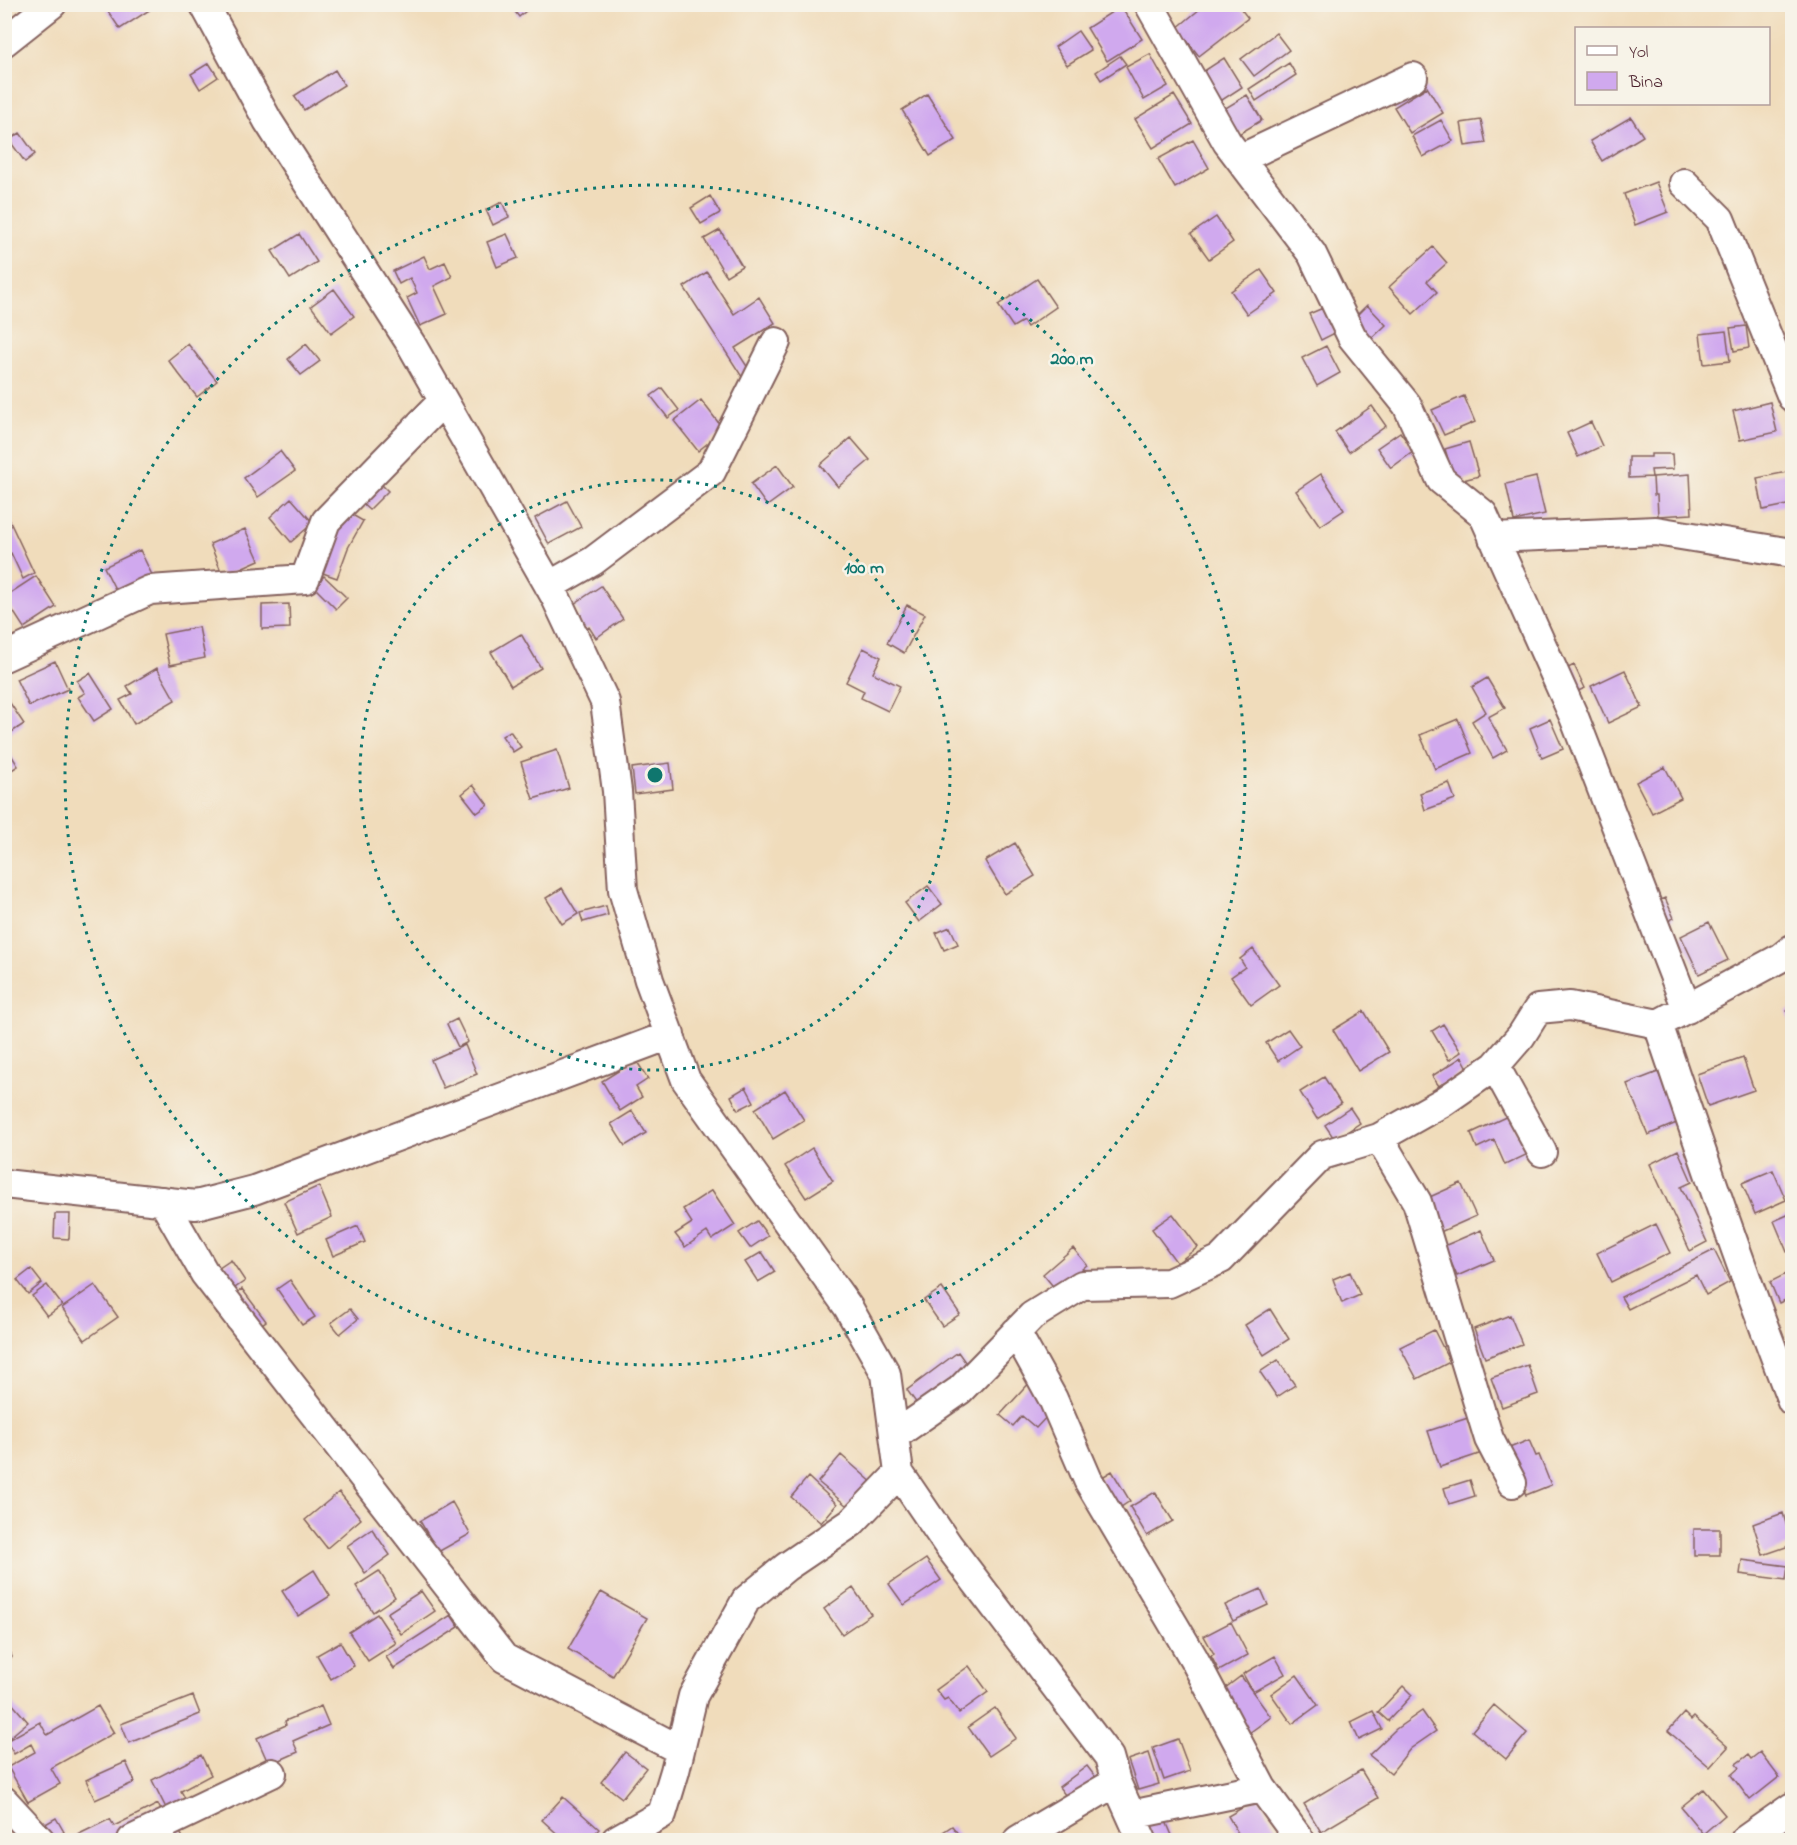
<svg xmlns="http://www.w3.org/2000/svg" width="1797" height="1845" font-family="'Indie Flower',sans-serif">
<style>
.building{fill:#d0a9ee}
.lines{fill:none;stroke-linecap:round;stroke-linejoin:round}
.minor-casing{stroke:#84615d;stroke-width:32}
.minor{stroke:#fff;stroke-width:28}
.ring{fill:none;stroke:#0f766e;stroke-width:3;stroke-dasharray:3 6}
.centre{fill:#0f766e;stroke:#f7f3e8;stroke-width:3}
.ring-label{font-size:18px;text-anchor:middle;font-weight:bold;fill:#0f766e;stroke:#f7f3e8;stroke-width:5;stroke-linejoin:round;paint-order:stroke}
</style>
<rect width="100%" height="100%" fill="#f7f3e8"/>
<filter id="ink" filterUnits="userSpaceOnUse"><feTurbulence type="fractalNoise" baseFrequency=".0167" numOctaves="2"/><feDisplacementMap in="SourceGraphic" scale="12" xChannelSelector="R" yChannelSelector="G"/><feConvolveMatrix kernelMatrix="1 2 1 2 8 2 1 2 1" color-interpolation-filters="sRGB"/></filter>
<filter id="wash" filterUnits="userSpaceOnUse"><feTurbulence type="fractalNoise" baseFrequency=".008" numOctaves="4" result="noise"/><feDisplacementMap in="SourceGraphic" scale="24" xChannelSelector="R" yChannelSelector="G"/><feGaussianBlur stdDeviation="1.35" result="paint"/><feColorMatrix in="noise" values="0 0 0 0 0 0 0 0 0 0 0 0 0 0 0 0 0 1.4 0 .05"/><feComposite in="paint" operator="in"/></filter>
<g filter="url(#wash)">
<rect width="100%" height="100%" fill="#f0dcbb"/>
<g id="blocks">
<path class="building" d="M103,4H149L151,9L120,29Z
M509,4H534L519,17Z
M1206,4H1237L1248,18L1199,56L1177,28Z
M1121,6L1142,39L1107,61L1087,28Z
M1078,31L1091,50L1067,65L1055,47Z
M1276,33L1289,50L1254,76L1241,59Z
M1150,54L1168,86L1144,100L1126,67Z
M1120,56L1126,64L1101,80L1096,72Z
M1224,58L1242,87L1216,104L1198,75Z
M209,63L218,77L200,89L191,74Z
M1289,63L1296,75L1256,101L1249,89Z
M335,70L344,85L304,110L294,96Z
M1427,87L1443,113L1410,133L1394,107Z
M927,94L956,140L930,156L902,110Z
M1174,95L1192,124L1153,148L1135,119Z
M1247,95L1262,120L1234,137L1219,112Z
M4,98L12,114L4,118Z
M1631,117L1643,136L1602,161L1590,141Z
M1441,120L1453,141L1423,157L1412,136Z
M1481,120L1486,143L1465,146L1461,123Z
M20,133L35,154L25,162L9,140Z
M1193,140L1209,168L1175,188L1158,159Z
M1656,182L1668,212L1635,225L1624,194Z
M710,196L720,213L701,224L691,208Z
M502,202L509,217L493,225L486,210Z
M1216,217L1233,242L1209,259L1191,234Z
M720,230L742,266L726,276L704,239Z
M299,234L317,262L290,279L272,251Z
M507,234L518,258L497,267L487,242Z
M1433,247L1447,263L1427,281L1437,292L1413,314L1389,287Z
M424,256L430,269L445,262L452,277L434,286L447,314L420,326L407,298L417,293L410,278L399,284L393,271Z
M1261,270L1277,293L1247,314L1231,291Z
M707,272L734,314L759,297L775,323L735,348L752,374L744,380L684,287Z
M1037,279L1056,307L1027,327L1023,321L1013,327L998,305Z
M334,289L354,316L331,333L311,306Z
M1367,305L1386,325L1366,344L1347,325Z
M1323,308L1335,333L1321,340L1309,314Z
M1746,326L1749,348L1734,351L1730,328Z
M1726,331L1730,361L1704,364L1700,334Z
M188,344L217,381L197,397L168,360Z
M306,344L320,361L301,375L288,359Z
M1326,346L1340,373L1317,386L1302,358Z
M662,388L679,410L668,418L651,396Z
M1464,396L1475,422L1444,435L1432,410Z
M701,400L724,430L698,451L674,421Z
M1770,402L1777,432L1740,440L1733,411Z
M1372,406L1386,426L1349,452L1335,432Z
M1591,422L1602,446L1578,457L1567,433Z
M1400,432L1414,451L1391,468L1377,448Z
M851,438L870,460L838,487L820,465Z
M1469,442L1479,476L1455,482L1445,449Z
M280,451L295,471L258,497L244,478Z
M1651,454H1672L1673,469L1651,470L1652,477L1629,478V457H1651Z
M777,465L793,487L767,506L751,484Z
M1792,471V504L1763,510L1757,478Z
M1321,474L1344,510L1320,526L1296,491Z
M1690,474L1692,514L1658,516L1657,495H1654L1653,477Z
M1536,477L1545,514L1514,521L1506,484Z
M379,482L388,491L369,510L359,501Z
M291,498L313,523L291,542L270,517Z
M567,501L581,527L549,544L535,518Z
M4,509L34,573L23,579L11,553L4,556Z
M347,512L363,521L348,548L337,578L320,572L331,542Z
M245,529L259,560L223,576L210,544Z
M140,550L152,575L117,593L104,567Z
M36,576L56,607L24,628L4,597Z
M324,576L347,598L336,609L314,587Z
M601,586L623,619L596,638L589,627L584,631L576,618L581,615L574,604Z
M289,604L290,628L262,629V605Z
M907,605L925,614L904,653L887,643Z
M199,627L205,658L170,665L163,634Z
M521,634L541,668L511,686L491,652Z
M863,648L881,657L873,673L900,686L888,711L861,698L864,691L846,682Z
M55,661L68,689L29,706L16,679Z
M1574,665L1585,688L1571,694L1560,672Z
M157,668L175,700L134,724L120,700L132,694L127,686Z
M1625,670L1642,707L1608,723L1591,686Z
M90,673L113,709L94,721L78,697L85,693L77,681Z
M1487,678L1505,708L1488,717L1507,750L1493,758L1472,721L1486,712L1472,687Z
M4,694L24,724L4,737Z
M1458,719L1472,753L1435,769L1420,735Z
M1550,719L1563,749L1542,758L1530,728Z
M510,731L521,747L513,752L502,736Z
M7,748L18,766L7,773L4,769V750Z
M557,750L569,788L533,799L521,762Z
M670,763L673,789L635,794L632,768Z
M1665,767L1681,798L1652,813L1636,782Z
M1449,783L1455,799L1425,810L1420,793Z
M473,785L488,805L477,813L462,794Z
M1015,843L1035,876L1005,894L985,861Z
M928,886L942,904L919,922L905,903Z
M562,888L578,914L562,924L546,898Z
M1665,898L1674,918L1660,925L1651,904Z
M606,906L608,915L583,922L580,913Z
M1709,922L1728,960L1699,974L1681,936Z
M950,927L958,944L944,950L936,933Z
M1253,949L1279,985L1251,1005L1231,977L1245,967L1240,959Z
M1792,1009V1028L1787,1011Z
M1364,1011L1389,1052L1358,1071L1333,1030Z
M457,1019L468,1042L458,1047L447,1024Z
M1443,1024L1461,1052L1449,1060L1432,1031Z
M1288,1029L1300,1046L1278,1061L1266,1043Z
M465,1045L477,1074L443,1088L431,1060Z
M1462,1057L1468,1068L1439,1086L1432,1076Z
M1743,1058L1754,1090L1708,1106L1697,1074Z
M636,1060L648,1079L636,1087L642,1097L620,1111L602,1081Z
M1658,1072L1679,1122L1648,1135L1627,1084Z
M1324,1077L1341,1104L1317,1119L1300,1092Z
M746,1087L754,1102L738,1110L731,1096Z
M785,1090L804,1120L773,1139L755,1109Z
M1350,1108L1360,1123L1335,1140L1325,1125Z
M632,1111L646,1133L625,1146L611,1124Z
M1510,1115L1528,1154L1505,1165L1494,1140L1477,1148L1471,1133Z
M812,1148L833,1181L806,1198L785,1166Z
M1678,1150L1692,1182L1681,1187L1707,1242L1690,1251L1650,1164Z
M1773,1170L1786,1200L1755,1214L1742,1183Z
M1461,1183L1476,1216L1438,1233L1423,1200Z
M319,1186L332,1217L298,1233L284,1202Z
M712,1190L735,1225L712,1240L707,1232L685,1247L675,1234L692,1223L683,1209Z
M1792,1213V1249L1787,1252L1774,1221Z
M55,1214H70L69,1239L54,1238Z
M1173,1214L1198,1247L1177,1263L1152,1229Z
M757,1221L768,1236L750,1248L739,1233Z
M1656,1224L1670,1253L1611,1282L1597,1253Z
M358,1226L365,1242L333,1256L326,1240Z
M1481,1230L1494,1260L1457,1276L1444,1246Z
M1073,1248L1087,1265L1056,1290L1043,1274Z
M1714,1250L1730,1282L1706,1295L1696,1275L1628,1309L1621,1297Z
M762,1252L775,1272L758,1282L745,1262Z
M231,1260L245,1281L223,1296L209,1275Z
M31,1269L42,1283L28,1294L17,1280Z
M1792,1271V1297L1779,1303L1770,1282Z
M1350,1272L1360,1295L1342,1303L1333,1279Z
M290,1280L315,1317L302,1325L277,1289Z
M47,1285L62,1305L47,1316L32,1296Z
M95,1285L118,1317L85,1340L62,1308Z
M942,1288L960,1314L942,1326L924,1300Z
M242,1289L266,1321L252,1331L229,1299Z
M350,1309L358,1319L340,1334L331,1323Z
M1270,1309L1289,1339L1264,1355L1245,1325Z
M1510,1315L1522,1344L1485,1358L1474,1329Z
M1434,1330L1450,1362L1417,1379L1400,1347Z
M958,1352L973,1373L922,1411L907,1390Z
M1278,1360L1295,1385L1277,1397L1260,1372Z
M1528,1365L1538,1394L1502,1407L1491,1378Z
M1033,1379L1051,1412L1036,1428L1022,1416L1013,1426L1000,1415Z
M1471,1417L1482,1453L1440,1467L1428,1431Z
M1529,1440L1536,1456L1539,1455L1551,1485L1526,1495L1507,1449Z
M841,1455L874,1484L852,1510L818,1482Z
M1112,1471L1130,1501L1118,1509L1099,1479Z
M808,1477L837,1504L821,1523L791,1497Z
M1470,1480L1475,1496L1449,1504L1444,1488Z
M339,1492L361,1519L327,1548L305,1520Z
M1155,1492L1173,1521L1147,1536L1130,1507Z
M452,1502L470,1534L438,1552L420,1521Z
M1783,1513L1792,1545L1763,1555L1753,1524Z
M372,1529L390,1555L365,1573L347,1546Z
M1694,1529H1720V1555H1694Z
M926,1559L941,1580L904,1605L889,1584Z
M1742,1560L1788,1566L1786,1580L1740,1574Z
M314,1570L330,1596L298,1616L282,1591Z
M379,1571L395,1597L373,1612L356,1586Z
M853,1588L871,1614L842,1634L824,1609Z
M1261,1589L1268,1605L1233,1621L1225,1605Z
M421,1591L435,1611L401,1634L387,1613Z
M601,1592L647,1618L613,1676L568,1649Z
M377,1614L396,1643L368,1661L349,1632Z
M451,1615L459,1627L394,1669L386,1657Z
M1231,1622L1248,1655L1219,1671L1211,1656L1214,1654L1204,1636Z
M5,1637L12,1657L4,1661V1638Z
M340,1642L354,1666L331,1679L317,1655Z
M1275,1656L1285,1674L1253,1692L1243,1674Z
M969,1666L988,1692L959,1713L948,1698L944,1700L936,1690Z
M1297,1675L1318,1705L1292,1724L1271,1694Z
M1241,1676L1271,1717L1249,1733L1220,1692Z
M1403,1686L1412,1695L1388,1721L1378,1712Z
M4,1694L28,1722L4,1742Z
M193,1696L200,1714L129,1743L121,1724Z
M1494,1705L1527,1733L1506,1759L1472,1731Z
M98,1706L114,1733L51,1768L60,1784L28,1802L8,1767L35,1752L31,1744L14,1754L6,1741L40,1722L47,1735Z
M321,1706L329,1725L293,1741L298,1752L269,1765L257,1738L286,1725L285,1721Z
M995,1708L1016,1738L989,1756L968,1727Z
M1373,1711L1382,1729L1359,1740L1351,1722Z
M1422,1711L1436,1731L1410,1749L1391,1773L1369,1755L1396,1729Z
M1684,1713L1691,1720L1694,1717L1728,1747L1710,1767L1668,1731Z
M1178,1739L1190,1771L1164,1780L1153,1748Z
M625,1752L646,1768L622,1798L601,1782Z
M1760,1752L1779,1777L1750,1800L1731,1775L1739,1768L1736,1764L1748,1755L1751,1759Z
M1149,1753L1159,1784L1138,1790L1128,1760Z
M201,1755L211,1775L181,1791L186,1800L167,1810L152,1780Z
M126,1762L135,1782L95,1800L86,1780Z
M1087,1766L1097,1779L1069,1800L1059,1787Z
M1361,1770L1378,1798L1321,1832L1304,1804Z
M1703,1789L1725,1815L1703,1834L1681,1807Z
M563,1797L599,1829L589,1840H564L542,1820Z
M1259,1798L1278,1832L1264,1840H1242L1228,1816Z
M158,1804L165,1819L140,1827L112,1840H74L73,1837L110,1819L114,1826Z
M56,1818L64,1832L51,1840L42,1826Z
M1165,1819L1174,1840H1153L1147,1826Z
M176,1824L184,1840H141Z
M952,1826L963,1840H931Z"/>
</g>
</g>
<g filter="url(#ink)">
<use href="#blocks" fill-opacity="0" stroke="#84615d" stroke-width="1.5"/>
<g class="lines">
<g class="minor-casing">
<path id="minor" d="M204,4L268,121L411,344L555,596L605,702L617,791L623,890L649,980L686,1080L848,1307L886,1374L899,1473L948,1545L1109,1757L1116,1782L1142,1840
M1149,4L1227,142L1312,254L1352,337L1407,405L1441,480L1483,514L1574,717L1687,1009
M4,42L52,4
M1240,159L1413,77
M1684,183L1720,219L1792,397
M1493,538L1656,531L1792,553
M549,586L593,561L711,472L776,342
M4,657L150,590L305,579L326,521L443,401
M1658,1024C1701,1151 1744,1277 1792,1401
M1495,1066L1542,1152
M1379,1138L1417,1202L1489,1439L1512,1483
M4,1184L196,1205L254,1190L670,1035
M163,1201L205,1274L504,1658L680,1750
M1016,1332L1053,1399L1088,1480L1194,1659L1262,1788L1300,1840
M894,1436L960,1390L1032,1316L1082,1285L1169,1283L1221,1259L1322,1155L1379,1138L1443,1102L1495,1066L1521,1036L1538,1009L1570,1006L1658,1024L1782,957L1792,949
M4,1801L40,1840
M1131,1815L1262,1788
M132,1840L272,1773
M616,1840L662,1814L675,1771L693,1696L746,1600L786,1567L851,1523L899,1473
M1018,1840L1116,1782
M1745,1840L1792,1807"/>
</g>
<use href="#minor" class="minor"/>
</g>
</g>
<g class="ring">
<circle cx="655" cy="775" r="295"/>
<circle cx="655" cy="775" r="590"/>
</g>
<circle cx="655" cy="775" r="9" class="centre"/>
<g class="ring-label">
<text x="1072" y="364">200 m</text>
<text x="864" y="573">100 m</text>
</g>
<rect width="1797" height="1845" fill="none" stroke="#f7f3e8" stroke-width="24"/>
<rect x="1575" y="27" width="195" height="78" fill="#f7f3e8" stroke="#b29e9c" stroke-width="1.5"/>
<rect x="1587" y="46" width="30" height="9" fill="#ffffff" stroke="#b29e9c" stroke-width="1.5"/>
<text x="1629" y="57" font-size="18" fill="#4a1f2b">Yol</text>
<rect x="1587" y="72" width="30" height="18" fill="#d0a9ee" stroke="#b29e9c" stroke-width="1.5"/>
<text x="1629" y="87" font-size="18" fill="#4a1f2b">Bina</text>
</svg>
